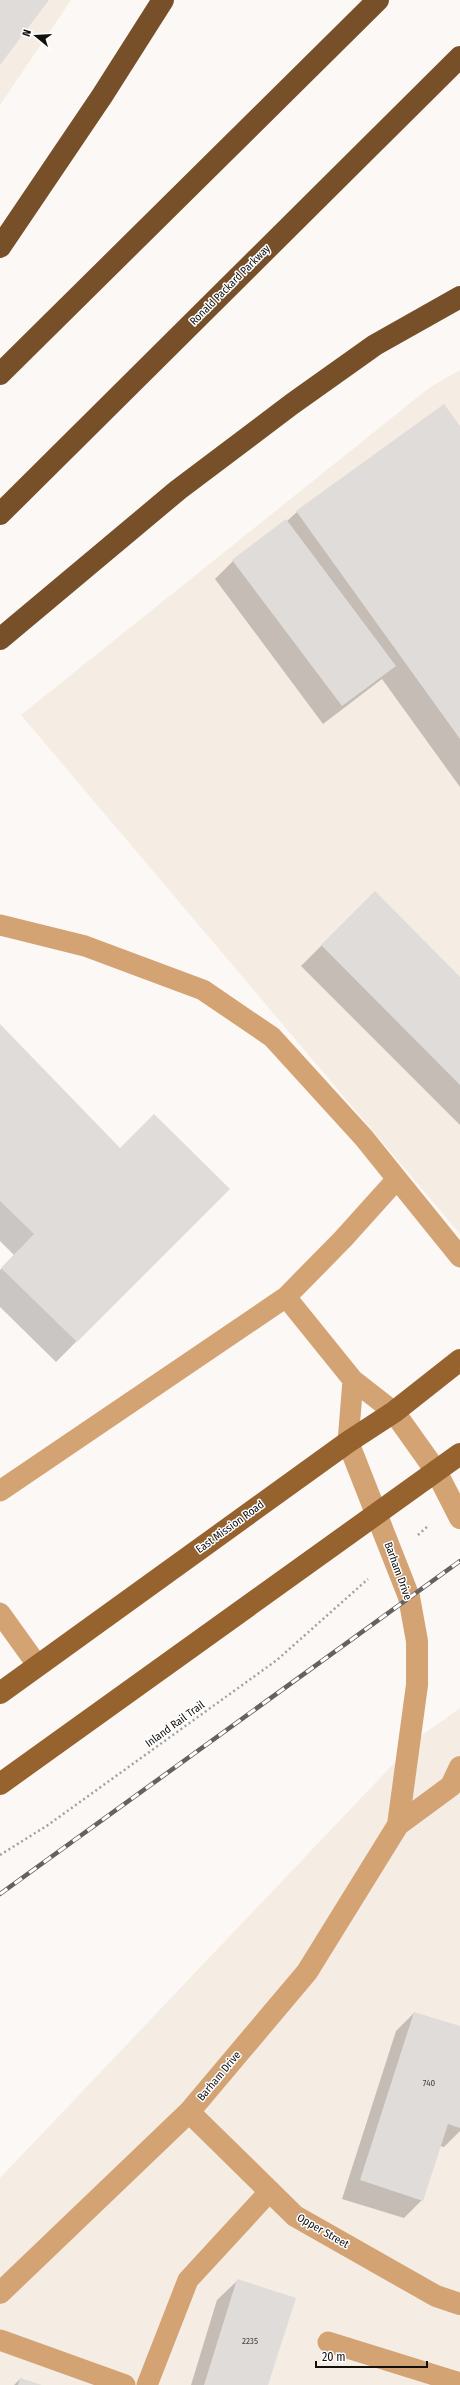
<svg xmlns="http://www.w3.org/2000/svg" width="460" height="2385" font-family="'Fira Sans Condensed',sans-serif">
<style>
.built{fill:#f5ece3}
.shadow{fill:#0003}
.building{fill:#dfdcd9}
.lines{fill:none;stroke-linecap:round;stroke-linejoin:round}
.path{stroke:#a3a09e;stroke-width:2.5;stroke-dasharray:2 3;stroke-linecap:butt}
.service{stroke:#d4a374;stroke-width:21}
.tertiary{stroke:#d4a374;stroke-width:22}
.primary{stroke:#96622d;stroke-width:22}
.motorway{stroke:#775029;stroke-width:22}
.rail-casing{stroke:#64615f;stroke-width:4.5}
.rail{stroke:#fff;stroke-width:3;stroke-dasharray:9;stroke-linecap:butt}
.labels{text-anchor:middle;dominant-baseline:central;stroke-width:3;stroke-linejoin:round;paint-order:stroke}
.number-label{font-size:9px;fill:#454342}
.street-label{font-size:11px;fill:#12100f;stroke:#fff}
</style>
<rect width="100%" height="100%" fill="#fcf8f5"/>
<path class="built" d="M0,0H71L0,105Z
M460,370V1234L21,715L429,388Z
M460,1708V2385H0V2178L418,1738Z"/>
<path class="shadow" d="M460,428V787L382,679L323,724L215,579L233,561L286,522L297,512Z
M375,892L460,978V1125L301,966Z
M0,1025L120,1149L228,1189L56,1362L0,1307V1270L14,1255L0,1241Z
M414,2013L460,2027V2131L444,2147L440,2146L422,2200L404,2218L342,2199L396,2031Z
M238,2280L267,2385H191L217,2300Z
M20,2379L40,2385H14Z"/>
<path class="building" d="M0,0H49L0,65Z
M444,404L460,426V739L296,511Z
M286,519L396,666L342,706L232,560Z
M375,891L460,977V1085L321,945Z
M0,1024L120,1148L154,1114L230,1189L77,1342L1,1268L34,1234L0,1201Z
M414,2012L460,2026V2128L448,2124L423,2201L360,2180Z
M237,2279L296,2298L268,2385H204Z
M20,2378L42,2385H18Z"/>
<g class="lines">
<path class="path" d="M418,1535L429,1525
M0,1855L48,1825L277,1660L368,1579"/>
<path class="service" d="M0,925L85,946L203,990L272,1037L364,1138L397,1179L343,1239L286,1297L0,1491
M397,1179L460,1257
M286,1297L353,1380L394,1412
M348,1442L353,1380
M0,1613L38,1666
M0,2340L125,2385
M328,2342L460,2383
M147,2385L188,2280L270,2191"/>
<path class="tertiary" d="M394,1412L436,1471L460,1518
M348,1442L409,1597L417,1641V1685L398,1825
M189,2112L295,2216L436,2296L460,2304
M0,2293L189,2112L307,1972L398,1825L451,1786L460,1767"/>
<path class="primary" d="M0,1693L348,1442L394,1412L460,1360
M0,1784L460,1454"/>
<path class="motorway" d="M0,247L102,96L163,0
M0,374L378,0
M0,514L460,57
M0,639L178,490L292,404L375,345L460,297"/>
<g class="rail-casing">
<path id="rail" d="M0,1894L460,1561"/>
</g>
<use href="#rail" class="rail"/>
</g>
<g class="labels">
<g class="number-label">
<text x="429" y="2083">740</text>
<text x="250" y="2341">2235</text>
</g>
<g class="street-label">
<text transform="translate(230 285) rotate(-45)">Ronald Packard Parkway</text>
<text transform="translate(230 1527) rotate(-36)">East Mission Road</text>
<text transform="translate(398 1571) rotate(70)">Barham Drive</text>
<text transform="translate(175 1724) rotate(-36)">Inland Rail Trail</text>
<text transform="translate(219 2076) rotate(-50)">Barham Drive</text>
<text transform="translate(323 2231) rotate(30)">Opper Street</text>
</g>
</g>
<g transform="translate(36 36) rotate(288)" stroke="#ffffff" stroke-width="3" paint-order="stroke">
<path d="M0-3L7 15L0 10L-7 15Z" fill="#12100f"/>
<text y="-6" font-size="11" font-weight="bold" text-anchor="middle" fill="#12100f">N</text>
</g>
<path d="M316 2361v6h111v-6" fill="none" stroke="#12100f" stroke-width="2"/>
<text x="322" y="2361" font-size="12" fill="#12100f" stroke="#ffffff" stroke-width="3" paint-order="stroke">20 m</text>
</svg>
